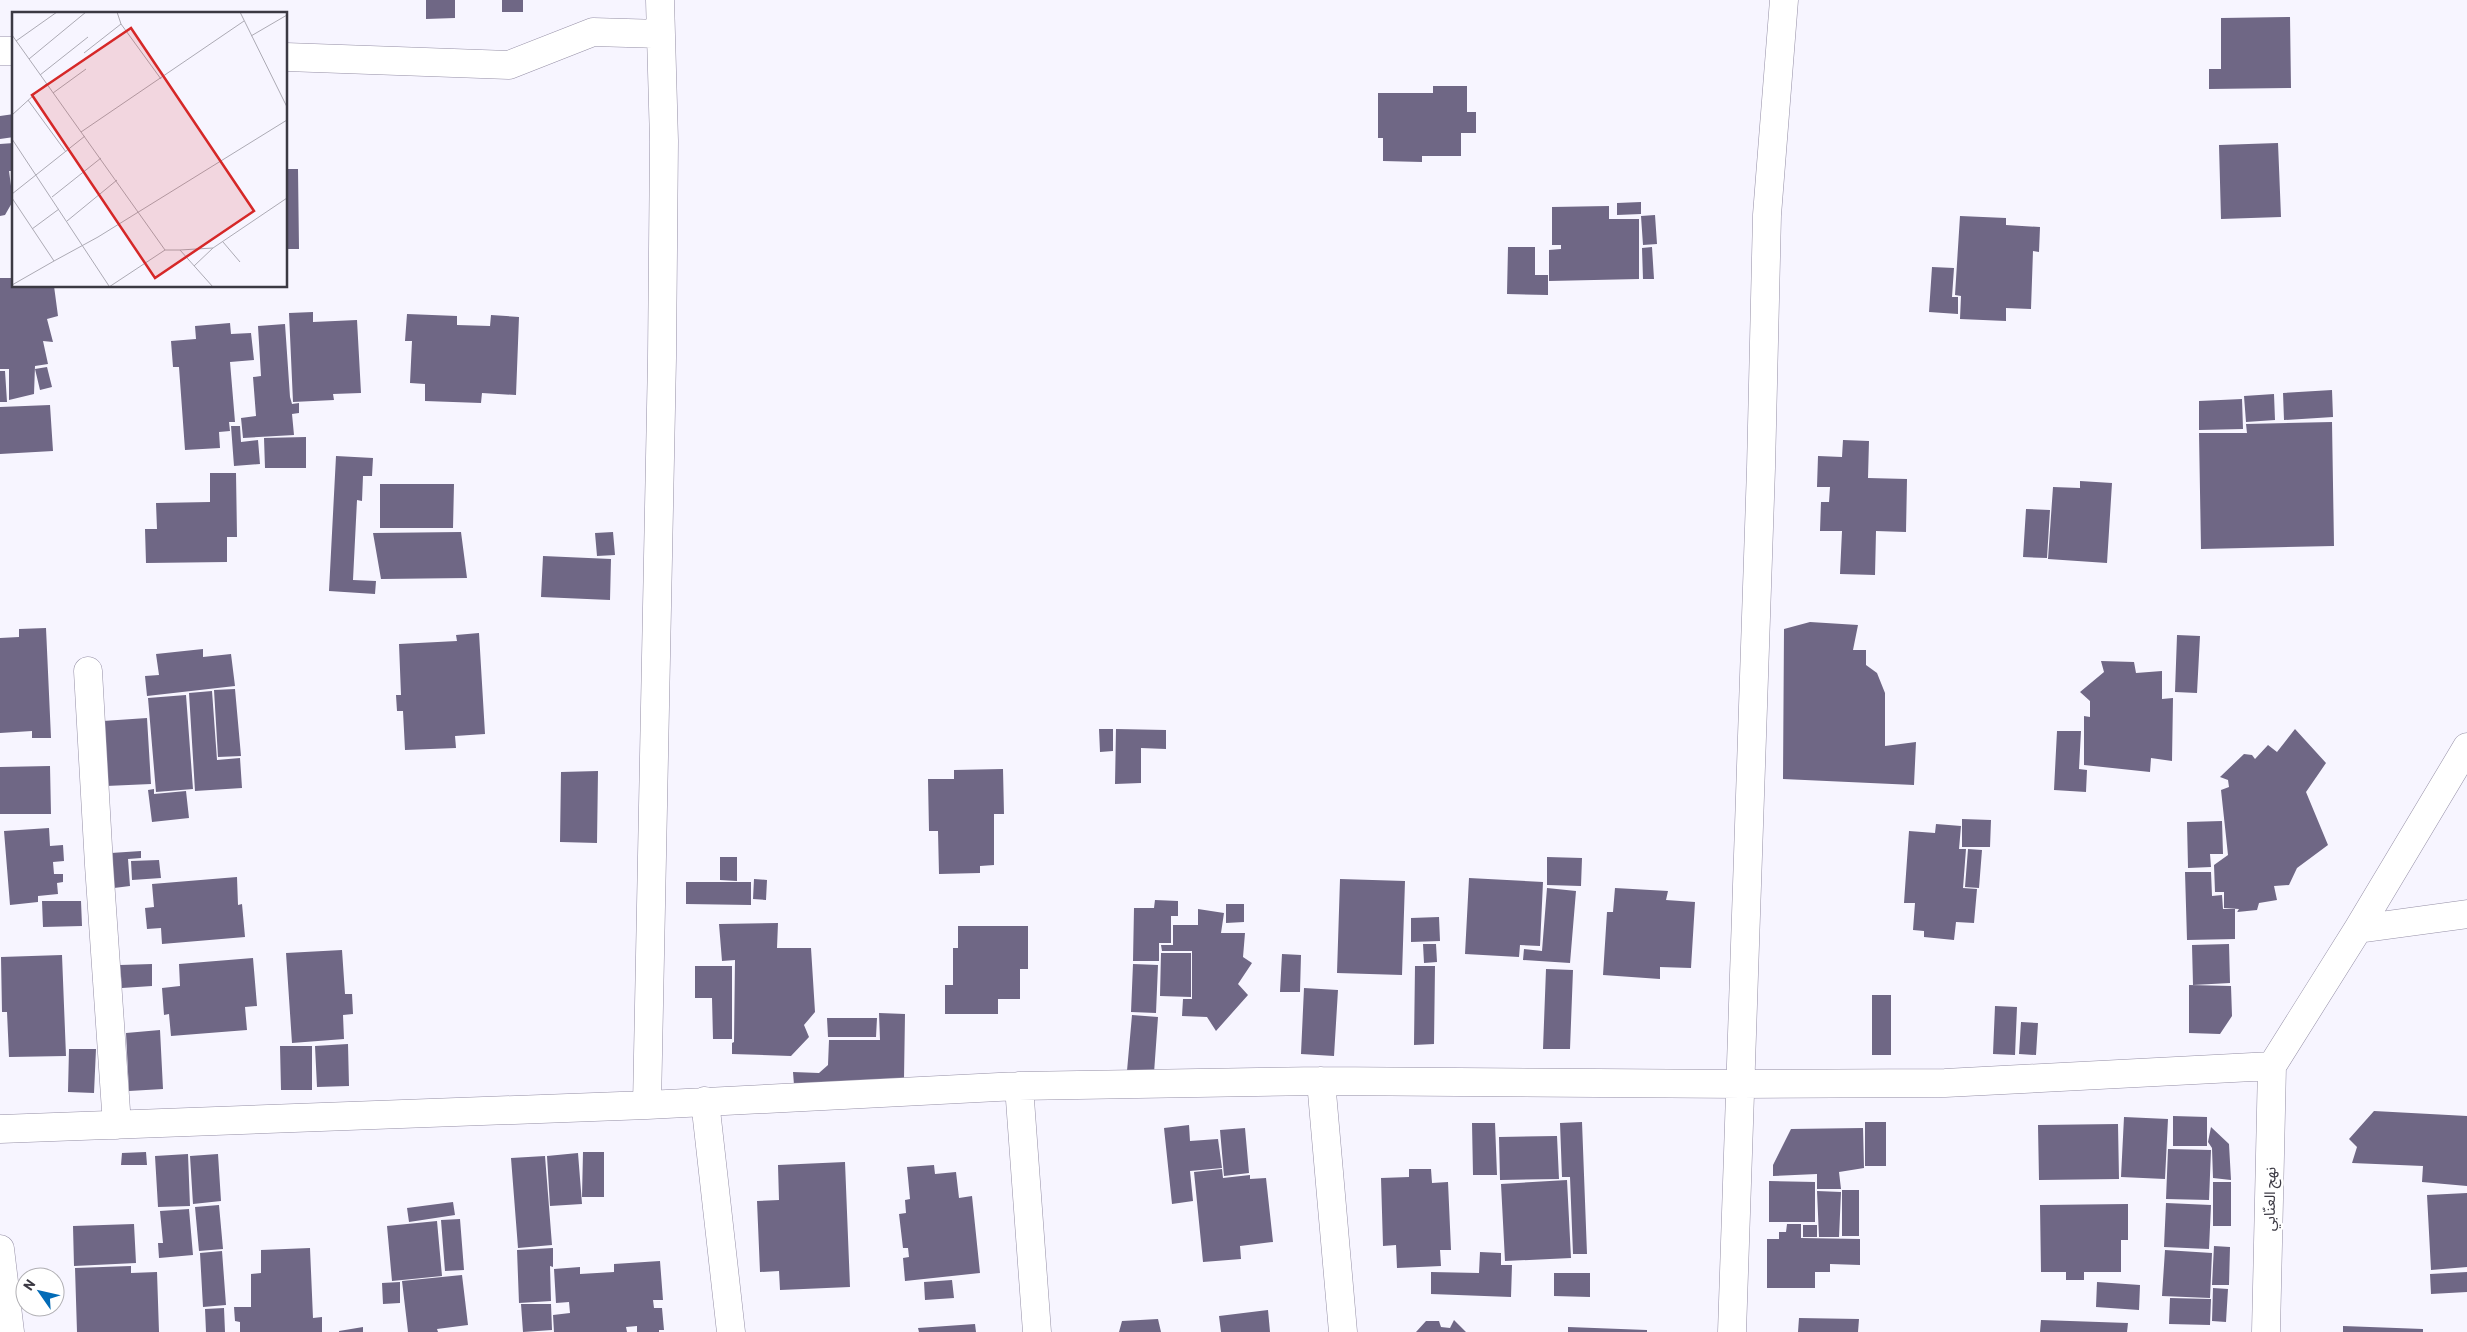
<svg xmlns="http://www.w3.org/2000/svg" width="2467" height="1332" font-family="Barlow,'Noto Sans Arabic',sans-serif">
<style>
.building{fill:#6f6785}
.lines{fill:none;stroke-linecap:round;stroke-linejoin:round}
.street-casing{stroke:#958fa6;stroke-width:29}
.street{stroke:#fff;stroke-width:28}
.labels{text-anchor:middle;dominant-baseline:central;stroke-width:5;stroke-linejoin:round;paint-order:stroke}
.street-label{font-size:15px;fill:#3b3943;stroke:#fff}
.inset-road{fill:none;stroke:#acaab4;stroke-width:1}
.view{fill:#d62828;fill-opacity:0.15;stroke:#d62828;stroke-width:2.5}
.inset-edge{fill:none;stroke:#3b3943;stroke-width:2.5}
</style>
<rect width="100%" height="100%" fill="#f7f5ff"/>
<path class="building" d="M426,0H455V18L426,19Z
M502,0H523V12H502Z
M2290,17L2291,88L2209,89V69H2221V18Z
M1433,86H1467V112H1476V133H1461V156H1422V162L1383,161V138H1378V93H1433Z
M14,114V137L0,139V116Z
M14,143V171H9L13,201L5,215L0,216V144Z
M2278,143L2281,217L2221,219L2219,145Z
M286,169H298L299,249H286Z
M1641,202V214L1617,215V203Z
M1609,206V219H1639V279L1549,281V250L1561,249V245H1552V207Z
M1655,215L1657,244L1643,245L1641,216Z
M1960,216L2006,218V225L2040,227L2039,252L2033,251L2031,309L2006,308V321L1960,319L1961,296L1955,295Z
M1508,247H1535V275H1548V295L1507,294Z
M1652,247L1654,279H1643L1642,248Z
M1932,267L1954,268L1952,297H1958V314L1929,312Z
M14,275V286H54L58,316L47,319L53,342L43,341L48,364L35,366L34,394L9,400V369H0V278H11Z
M313,312V322L357,320L361,393L333,394L334,400L293,402L289,313Z
M407,314L457,316V325L490,326L491,315L519,317L516,395L482,393L481,403L425,401V384L410,383L412,341H405Z
M230,323L231,334L251,333L254,360L230,362L235,422H229L230,431L219,432L220,448L185,450L179,367H173L171,341L196,339L195,326Z
M285,324L290,397L292,404L299,403V413L292,414L294,435L243,438L241,418L256,416L253,377L261,376L258,326Z
M47,367L52,387L40,390L35,369Z
M0,371H5L7,402H0Z
M2332,390L2333,417L2284,420L2283,393Z
M2274,394L2275,420L2246,422L2244,396Z
M2242,399L2243,429L2199,430V401Z
M50,405L53,451L0,454V407Z
M2332,422L2334,546L2201,549L2199,433H2247L2246,424Z
M231,426H240L241,442L258,440L260,464L234,466Z
M306,437V468H265L264,438Z
M1843,440L1869,441L1868,478L1907,479L1906,532L1876,531L1875,575L1840,574L1842,531H1820L1821,502H1829L1830,487H1817L1818,456L1842,457Z
M336,456L373,458L372,476H363L362,501L357,500L353,580L376,581L375,594L329,591Z
M210,473H236L237,537H227V562L146,563L145,529H157L156,503L210,502Z
M2080,481L2112,483L2107,563L2048,559L2053,487L2080,488Z
M380,484H454L453,528H380Z
M2026,509L2050,510L2047,558L2023,557Z
M461,532L467,578L381,579L373,533Z
M613,532L615,555L597,556L595,533Z
M543,556L611,559L610,600L541,597Z
M1810,622L1858,625L1853,650H1866V665L1877,673L1885,693V746L1916,742L1914,785L1783,779L1784,629Z
M46,628L51,738H32V731L0,733V638L19,637V629Z
M479,633L485,734L455,736L456,748L405,750L403,711H397L396,695H401L399,644L457,641L456,635Z
M2177,635L2200,636L2197,693L2175,692Z
M203,649V657L231,654L235,686L147,696L145,676L159,675L156,654Z
M2101,661L2134,662L2136,673L2162,671V699L2173,698L2172,761L2151,758L2150,772L2084,765V716L2090,717V701L2080,692L2104,672Z
M235,689L241,756L218,757L214,690Z
M212,691L217,760L240,758L242,788L195,791L189,693Z
M186,695L193,789L156,792L148,698Z
M147,718L151,784L106,786L103,721Z
M1099,729H1113V751L1100,752Z
M1116,729L1166,730V749L1141,748V783L1115,784Z
M2295,729L2326,763L2306,792L2328,845L2297,868L2289,885L2274,886L2277,900L2259,903L2257,910L2237,912L2239,909L2224,908V892H2215L2214,865L2228,855L2221,790L2229,787L2228,780L2220,777L2244,754L2252,755L2255,759L2268,745L2277,752Z
M2057,731H2081L2079,769L2087,770L2086,792L2054,790Z
M50,766L51,814H0V767Z
M1003,769L1004,814H994V865L980,866V873L939,874L938,831H929L928,779H954V770Z
M598,771L597,843L560,842L561,772Z
M154,789V794L186,791L189,818L152,822L148,790Z
M1962,819L1991,820L1990,847H1962Z
M2222,821L2223,854H2210L2211,867L2188,868L2187,822Z
M1936,824L1961,826L1959,849H1966L1963,888L1977,889L1974,923L1956,922L1954,940L1924,937V931L1913,930L1915,903H1904L1909,831L1935,833Z
M49,828L50,846L63,845L64,861L53,862L54,874H63V882L57,883L58,894L38,896V902L10,905L4,831Z
M1968,849L1982,850L1979,888L1965,887Z
M141,851V858L128,859L130,886L114,888L111,853Z
M720,857H737V881L720,880Z
M1547,857L1582,858L1581,886L1547,885Z
M159,860L161,878L132,880L131,861Z
M2185,872H2211L2212,896L2222,895L2223,909H2235V939L2187,940Z
M237,877L238,905L242,904L245,937L162,944L161,928L147,929L145,908L154,907L152,884Z
M1469,878L1543,882L1540,946L1520,945L1519,957L1465,954Z
M754,879L767,880L766,900L753,899Z
M1340,879L1405,881L1402,975L1337,973Z
M686,882H751V905L686,904Z
M1547,888L1576,891L1570,963L1523,960L1524,949L1542,951Z
M1615,888L1668,891L1666,900L1695,902L1691,968L1660,967V979L1603,975L1607,912H1613Z
M1155,900L1178,901V916H1171V943H1159V961H1133L1134,908H1154Z
M42,901H81L82,926L43,927Z
M1226,904H1244V922L1226,923Z
M1198,909L1224,913L1221,933H1245L1243,957L1252,963L1238,984L1248,995L1216,1031L1207,1017L1182,1016L1183,999H1192V951H1162L1161,945H1173V925H1198Z
M1439,917L1440,941L1411,942V918Z
M778,923L777,948H811L815,1012L804,1025L809,1037L791,1056L732,1054V1043L734,1042L735,960L722,961L719,924Z
M958,926H1028V969H1020V999H998V1014H945V985H953V948H958Z
M1423,944H1436L1437,962L1424,963Z
M2229,944L2230,983L2193,985L2192,945Z
M342,950L345,994H352L353,1014L343,1015L344,1039L292,1043L286,953Z
M1161,953H1191V997L1160,996Z
M1282,954L1301,955L1300,992H1280Z
M62,955L66,1056L9,1057L7,1012H2L1,957Z
M253,958L257,1006L245,1007L247,1030L171,1036L169,1014L164,1015L162,988L180,986L179,964Z
M152,964V986L122,988L120,965Z
M1133,964L1158,965L1156,1013L1131,1012Z
M695,966H732V1039H713L712,998H695Z
M1415,966H1435L1434,1044L1414,1045Z
M1546,969L1573,970L1570,1049H1543Z
M2189,985L2231,986L2232,1016L2220,1034L2189,1033Z
M1304,988L1338,990L1334,1056L1301,1054Z
M1872,995H1891V1055H1872Z
M1995,1006L2017,1007L2015,1055L1993,1054Z
M879,1013L905,1014L904,1078L794,1085L793,1072L819,1073L828,1065L829,1040H880Z
M1132,1015L1158,1017L1154,1073L1127,1071Z
M827,1018H877L876,1037H828Z
M2021,1022L2038,1023L2036,1055L2019,1054Z
M160,1030L163,1089L129,1091L126,1033Z
M348,1044L349,1086L317,1087L315,1046Z
M280,1046H312V1090H281Z
M69,1049H96L94,1093L68,1092Z
M2374,1111L2467,1116V1186L2422,1182L2423,1166L2352,1163L2357,1147L2349,1139Z
M2173,1116L2207,1117V1146H2173Z
M2124,1117L2168,1119L2165,1179L2121,1177Z
M1582,1122L1587,1254H1573L1570,1177H1562L1560,1123Z
M1865,1122H1886V1166H1865Z
M1472,1123H1495L1497,1175H1473Z
M2118,1124L2119,1179L2039,1180L2038,1125Z
M1189,1125L1190,1141L1218,1139L1222,1168L1190,1171L1193,1201L1172,1204L1164,1128Z
M2211,1127L2229,1144L2231,1180L2213,1178L2212,1148L2208,1142Z
M1245,1128L1249,1173L1224,1176L1220,1130Z
M1863,1128L1864,1168L1839,1172L1841,1189H1817V1174L1773,1176V1165L1791,1129Z
M1557,1136L1559,1179L1500,1180L1499,1137Z
M2168,1149L2211,1150L2209,1200L2166,1199Z
M146,1152L147,1165H121L122,1153Z
M583,1152H604V1197H582Z
M578,1153L582,1204L550,1206L547,1156Z
M188,1154L190,1206L158,1207L155,1156Z
M218,1154L221,1201L193,1204L190,1156Z
M545,1156L552,1245L518,1248L511,1158Z
M845,1162L850,1287L780,1290L779,1271L760,1272L757,1201L779,1200L778,1165Z
M934,1165L935,1174L956,1172L959,1198L972,1196L980,1273L905,1281L903,1258L909,1257L908,1248H903L899,1214L906,1213L905,1200L910,1199L907,1167Z
M1222,1169L1223,1178L1250,1175V1179L1266,1178L1273,1242L1240,1246L1241,1259L1203,1262L1194,1172Z
M1409,1169H1431L1432,1183L1448,1182L1451,1250H1440L1441,1266L1397,1268L1396,1245L1383,1246L1381,1178L1409,1177Z
M1567,1180L1571,1258L1505,1261L1501,1184Z
M1769,1181L1815,1182V1222H1769Z
M2213,1182H2231V1226H2213Z
M1842,1190H1859V1236H1842Z
M1817,1191L1841,1192L1839,1237H1819Z
M2467,1193V1267L2431,1270L2427,1195Z
M453,1202L455,1215L409,1222L407,1208Z
M2166,1203L2211,1205L2209,1249L2164,1247Z
M2128,1204V1240H2121V1272H2084V1280H2066V1272H2041L2040,1205Z
M219,1205L223,1249L199,1251L195,1207Z
M189,1209L193,1255L159,1258L158,1243H163L160,1211Z
M460,1219L464,1270L445,1271L441,1220Z
M437,1221L442,1276L392,1281L387,1226Z
M134,1224L136,1263L74,1266L73,1226Z
M1787,1224H1801V1238L1860,1239V1265L1830,1264V1272H1815V1288H1767V1239H1779V1232H1786Z
M1803,1225H1817V1237H1803Z
M2214,1246L2230,1247L2229,1285H2212Z
M310,1248L313,1318L322,1317V1332H240V1322L235,1321L234,1307H251V1274L261,1273V1250Z
M553,1248V1267L550,1266L551,1301L519,1303L517,1250Z
M2165,1250L2212,1253L2210,1298L2162,1296Z
M222,1251L226,1305L203,1307L200,1253Z
M1480,1252L1501,1253V1265H1512L1511,1297L1431,1294V1272L1479,1273Z
M660,1261L663,1300H653L654,1308H662L664,1330H659V1332H637V1326L626,1327L627,1332H554L553,1315L570,1313L569,1302L556,1303L554,1269L580,1267V1274L614,1272V1264Z
M131,1266V1273L157,1272L159,1332H77L75,1268Z
M2467,1272V1292L2431,1294L2430,1274Z
M1554,1273H1590V1297L1554,1296Z
M462,1275L468,1325L437,1329L438,1332H408L402,1281Z
M952,1280L954,1298L925,1300L924,1282Z
M400,1282V1303L383,1304L382,1283Z
M2097,1282L2140,1285L2139,1310L2096,1307Z
M2213,1288L2228,1289L2226,1322L2212,1321Z
M2170,1298L2211,1299L2210,1325L2169,1324Z
M521,1304H551L552,1330L523,1332Z
M224,1308L225,1332H206L205,1309Z
M1268,1310L1270,1332H1221L1219,1316Z
M1799,1318L1859,1319L1858,1332H1798Z
M1158,1319L1161,1332H1119L1122,1321Z
M1454,1320L1466,1332H1416L1426,1321H1439L1441,1327L1450,1328Z
M2041,1320L2128,1323L2127,1332H2040Z
M975,1324L976,1332H919L918,1328Z
M2343,1326L2423,1329V1332H2343Z
M363,1327V1332H339V1331Z
M1568,1327L1647,1330V1332H1568Z"/>
<g class="lines">
<g class="street-casing">
<path id="street" d="M0,51H14
M286,57L509,65L593,32L661,34
M88,671L99,865L117,1125
M2358,929L2467,747
M1321,1081L1343,1332
M1019,1086L1037,1332
M705,1101L731,1332
M647,1105L662,358L664,141L660,0
M0,1129L647,1105L1019,1086L1321,1081L1742,1084L1945,1083L2272,1066L2358,929L2467,914
M0,1249L10,1332
M1732,1332L1761,468L1767,215L1784,0
M2266,1332L2272,1066"/>
</g>
<use href="#street" class="street"/>
</g>
<g class="labels">
<g class="street-label">
<text transform="translate(2269 1199) rotate(-89)">نهج العنّابي</text>
</g>
</g>
<g transform="translate(12 12)">
<rect width="275" height="275" fill="#f7f5ff"/>
<path class="inset-road" d="M228,0L275,95M109,12L149,67M0,23L153,238H168L201,275M239,24L275,3M4,29L45,0M72,41L109,12L105,0M17,47L74,0M28,63L76,25M41,81L74,57M16,88L54,140M0,103L34,72M69,120L232,9M0,127L97,274M0,182L73,124M40,185L89,146M0,186L42,249L86,225L275,108M55,209L105,168M20,217L47,197M211,230L228,250M168,238L201,236M182,254L201,236L275,186M0,273L42,249M97,275L153,238"/>
<path class="view" d="M119,16L242,199L143,266L20,83Z"/>
<rect width="275" height="275" class="inset-edge"/>
</g>
<g transform="translate(40 1292) rotate(304)"><circle r="24" fill="#ffffff" stroke="#b1b0b4"/>
<path d="M0-4L9 19L0 12L-9 19Z" fill="#026bb7"/>
<text y="-8" font-size="14" font-weight="bold" text-anchor="middle" fill="#3b3943">N</text>
</g>
</svg>
